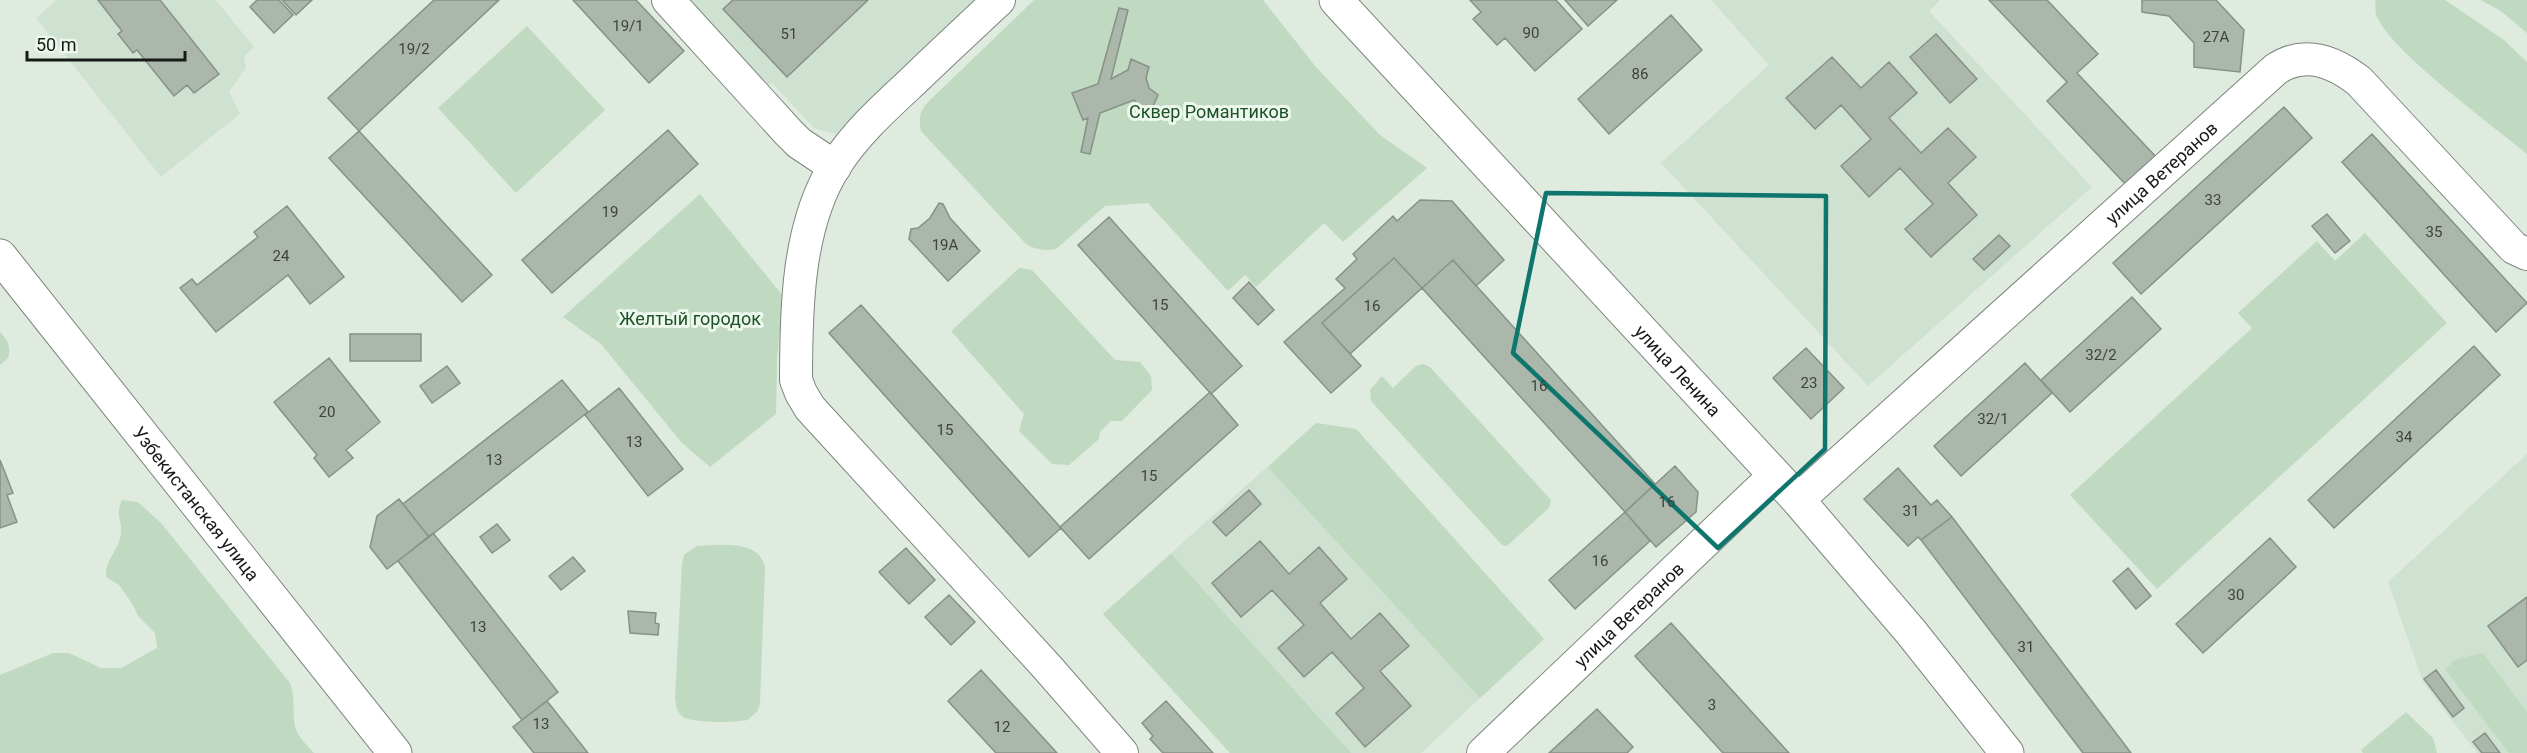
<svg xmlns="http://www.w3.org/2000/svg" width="2527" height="753" font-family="Roboto,sans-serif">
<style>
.built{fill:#cfe1d0}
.green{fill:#bfdac1}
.building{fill:#acb7ac;stroke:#879187;stroke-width:1.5}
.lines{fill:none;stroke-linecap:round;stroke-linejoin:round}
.minor-casing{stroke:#7c867c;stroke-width:34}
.major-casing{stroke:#7c867c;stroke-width:35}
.minor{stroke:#fff;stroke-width:32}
.major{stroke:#fff;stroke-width:33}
.marked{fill:none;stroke:#0f766e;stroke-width:4.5;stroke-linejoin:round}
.labels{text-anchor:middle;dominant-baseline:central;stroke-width:6;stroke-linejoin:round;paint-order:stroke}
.number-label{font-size:15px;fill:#3c423c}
.park-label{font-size:18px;fill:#1e5126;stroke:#ecf8ed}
.street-label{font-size:18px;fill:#171b17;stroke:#ecf8ed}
</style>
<rect width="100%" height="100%" fill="#dfebdf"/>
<path class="built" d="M57,0H216L254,47L244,56L246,68L229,92L240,114L161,177L36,18Z
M682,0H975L836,134L814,128L772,83L764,90Z
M1711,0H1940L1929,11L2092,187L1868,386L1661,163L1769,65Z
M1316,423L1356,429L1544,639L1421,753H1230L1103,614Z
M2527,454V753H2477L2423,682L2388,582Z"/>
<path class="green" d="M1034,0H1263L1316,67L1380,135L1427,168L1343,242L1324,223L1256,287L1245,275L1228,291L1148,203L1105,206L1056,249C1044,251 1036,250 1026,244L921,131C918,117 920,111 929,101Z
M2375,0H2445L2504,40L2527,62V154C2495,127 2387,49 2376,14C2375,10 2376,4 2375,0Z
M2481,0H2527V33L2502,12Z
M527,26L605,110L516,193L438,108Z
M700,194L783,296L777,359L776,414L710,467L682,443L601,344L563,317Z
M2365,233L2447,323L2157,589L2070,495L2252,328L2238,313L2317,241L2335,261Z
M1019,268L1032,270L1115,360L1140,362L1151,376L1152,390L1122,421H1111L1100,432L1099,439L1069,465L1052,464L1019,431L1024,414L951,331Z
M0,332C8,341 11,346 8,358L0,365Z
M1423,364L1430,367L1551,500L1549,508L1507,546L1502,545L1371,401L1370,390L1382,376L1393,388L1416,366Z
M1316,423L1356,429L1544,639L1480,698L1268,467Z
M122,500L138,502L161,523L290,683C297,700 290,719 298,734C302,741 309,747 314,753H0V675L53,653H69L101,668H121L157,648L155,633L138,616L133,605L119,585L106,577C105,558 119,552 121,533C122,519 115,516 122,500Z
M697,546C720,545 757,539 765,566L760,704L757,712L747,720C735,723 692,723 683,717C677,712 676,706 675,699L682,563L684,555Z
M1171,554L1351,753H1230L1103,614Z
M2483,653L2527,712V753H2509L2445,669L2457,659Z
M2406,712L2433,738L2437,753H2363L2361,750Z"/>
<path class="building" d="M98,0H160L219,74L194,93L187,85L174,96L137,50L133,53L118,34L122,31Z
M257,0H279L293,15L274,33L250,7Z
M282,0H312L296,15Z
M434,0H499L359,131L328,98Z
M573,0H636L684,51L649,83Z
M733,0H868L787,77L723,9Z
M1470,0H1556L1582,29L1535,71L1505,38L1497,45L1473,19L1481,12Z
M1565,0H1617L1588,26Z
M1989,0H2047L2098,54L2077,73L2158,159L2128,187L2047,101L2067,82Z
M2142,0H2216L2244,30L2240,72L2194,67V43L2169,16L2142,12Z
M1119,8L1128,10L1111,79L1128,70L1131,59L1149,67L1146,78L1149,88L1158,95L1150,113L1140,108L1134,100L1100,113L1090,154L1081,152L1088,118L1083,120L1072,93L1098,84Z
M1671,15L1702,50L1609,134L1578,99Z
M1936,34L1977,79L1950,103L1910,57Z
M1832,57L1861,88L1889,62L1917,93L1889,118L1921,153L1948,128L1976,157L1948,183L1977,215L1931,257L1905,229L1933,204L1900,168L1869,197L1841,166L1871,139L1841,105L1815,129L1786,98Z
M2284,107L2312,138L2141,294L2113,263Z
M668,130L698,164L552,293L522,260Z
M359,131L492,275L462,302L329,158Z
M2372,134L2527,303L2496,332L2342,162Z
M1420,200L1452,201L1504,260L1476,286L1453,260L1422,288L1394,258L1322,323L1361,366L1331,393L1284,342L1345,288L1336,279L1357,259L1353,254L1393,216L1397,221Z
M939,203L943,204L950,218L980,251L948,281L909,239L911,229L918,228L930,218Z
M287,206L344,277L310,304L288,275L216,332L180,288L192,279L197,285L258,237L254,232Z
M2327,214L2350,241L2335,253L2312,226Z
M1109,217L1242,366L1211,394L1078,245Z
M1999,235L2010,246L1984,270L1973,259Z
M1394,258L1422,288L1350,354L1322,323Z
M1453,260L1655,484L1625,512L1422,288Z
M1249,282L1274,310L1258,325L1233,298Z
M2132,297L2161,329L2070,412L2041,380Z
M861,305L1061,528L1029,557L829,333Z
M350,334H421V361H350Z
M2474,346L2500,375L2334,528L2308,500Z
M1806,348L1844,388L1811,419L1773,378Z
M329,358L380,422L346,450L353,458L329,477L314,458L317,455L274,402Z
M2025,363L2052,393L1961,476L1934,446Z
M447,366L460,383L432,403L420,386Z
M562,380L588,412L429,537L403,504Z
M619,388L683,469L648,496L585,415Z
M1210,392L1238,425L1089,559L1060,527Z
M0,460L13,493L7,495L17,522L0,528Z
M1675,466L1698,492L1696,512L1656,547L1625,512Z
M1898,468L1931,505L1937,500L1952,517L1921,540L1918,537L1908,546L1864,499Z
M1249,490L1261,504L1226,536L1213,522Z
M399,499L429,537L387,569L370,547L377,516Z
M1625,512L1650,541L1575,609L1549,580Z
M1952,517L2131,753H2083L1921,540Z
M497,524L510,540L492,553L480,537Z
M433,533L558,692L522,720L398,561Z
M2270,538L2296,567L2203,653L2176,624Z
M1260,541L1289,574L1319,547L1347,579L1320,603L1351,639L1380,613L1409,646L1380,671L1411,706L1365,747L1336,713L1364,688L1332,652L1304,677L1278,648L1304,625L1272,590L1241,617L1212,583Z
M906,548L935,580L909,604L879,572Z
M573,557L585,571L561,590L549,576Z
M2128,568L2151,596L2136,609L2113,581Z
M949,595L975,622L951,645L925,617Z
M2527,597V660L2518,667L2488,626Z
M628,611L656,613L655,623L659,624L658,635L630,633Z
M1671,623L1789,753H1723L1635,656Z
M981,670L1057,753H996L948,701Z
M2436,670L2464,708L2453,717L2424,679Z
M547,701L588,753H534L513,727Z
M1166,701L1213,753H1163L1150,739L1153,736L1142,723Z
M1597,709L1633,747L1627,753H1549Z
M2485,733L2500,753H2482L2473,742Z"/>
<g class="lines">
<g class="minor-casing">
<g id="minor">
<path d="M668,0L788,132L799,143L835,167"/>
<path d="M999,0C970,27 941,54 912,82C885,107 855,134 835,166C797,226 796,311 796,380L801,393L810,408L1047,667L1122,753"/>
<path id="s1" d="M1798,500L2276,69C2305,50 2333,61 2359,81L2514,248L2527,254"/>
<path id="s2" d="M1483,753L1775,475"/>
</g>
</g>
<g class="major-casing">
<g id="major">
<path id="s3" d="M1336,0L1798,500L1911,632L2007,753"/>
<path id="s4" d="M0,256L395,753"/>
</g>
</g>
<use href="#minor" class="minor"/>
<use href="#major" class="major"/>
</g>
<path class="marked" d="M1546,193L1826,196L1825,449L1718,548L1513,353Z"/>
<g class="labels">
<g class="number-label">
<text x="628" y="26">19/1</text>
<text x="1531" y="33">90</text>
<text x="789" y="34">51</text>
<text x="2216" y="37">27А</text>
<text x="414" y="49">19/2</text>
<text x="1640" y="74">86</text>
<text x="2213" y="200">33</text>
<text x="610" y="212">19</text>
<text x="2434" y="232">35</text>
<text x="945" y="245">19А</text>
<text x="281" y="256">24</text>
<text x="1160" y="305">15</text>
<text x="1372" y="306">16</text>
<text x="2101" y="355">32/2</text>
<text x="1809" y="383">23</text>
<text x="1539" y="386">16</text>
<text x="327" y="412">20</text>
<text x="1993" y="419">32/1</text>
<text x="945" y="430">15</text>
<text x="2404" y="437">34</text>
<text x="634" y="442">13</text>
<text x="494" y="460">13</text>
<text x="1149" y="476">15</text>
<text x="1667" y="502">16</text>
<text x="1911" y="511">31</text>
<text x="1600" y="561">16</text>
<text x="2236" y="595">30</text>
<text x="478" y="627">13</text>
<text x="2026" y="647">31</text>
<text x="1712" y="705">3</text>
<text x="541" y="724">13</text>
<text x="1002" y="727">12</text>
</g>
<g class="park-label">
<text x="1209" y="111">Сквер Романтиков</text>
<text x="690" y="318">Желтый городок</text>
</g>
<g class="street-label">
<text stroke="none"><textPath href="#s1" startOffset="489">улица Ветеранов</textPath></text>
<text stroke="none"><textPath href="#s3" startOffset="504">улица Ленина</textPath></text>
<text stroke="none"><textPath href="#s4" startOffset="316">Узбекистанская улица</textPath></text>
<text stroke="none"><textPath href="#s2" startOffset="201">улица Ветеранов</textPath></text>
</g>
</g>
<path d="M27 51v9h158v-9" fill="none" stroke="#171b17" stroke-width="3"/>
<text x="36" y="51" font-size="18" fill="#171b17" stroke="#ecf8ed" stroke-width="4.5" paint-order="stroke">50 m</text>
</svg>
